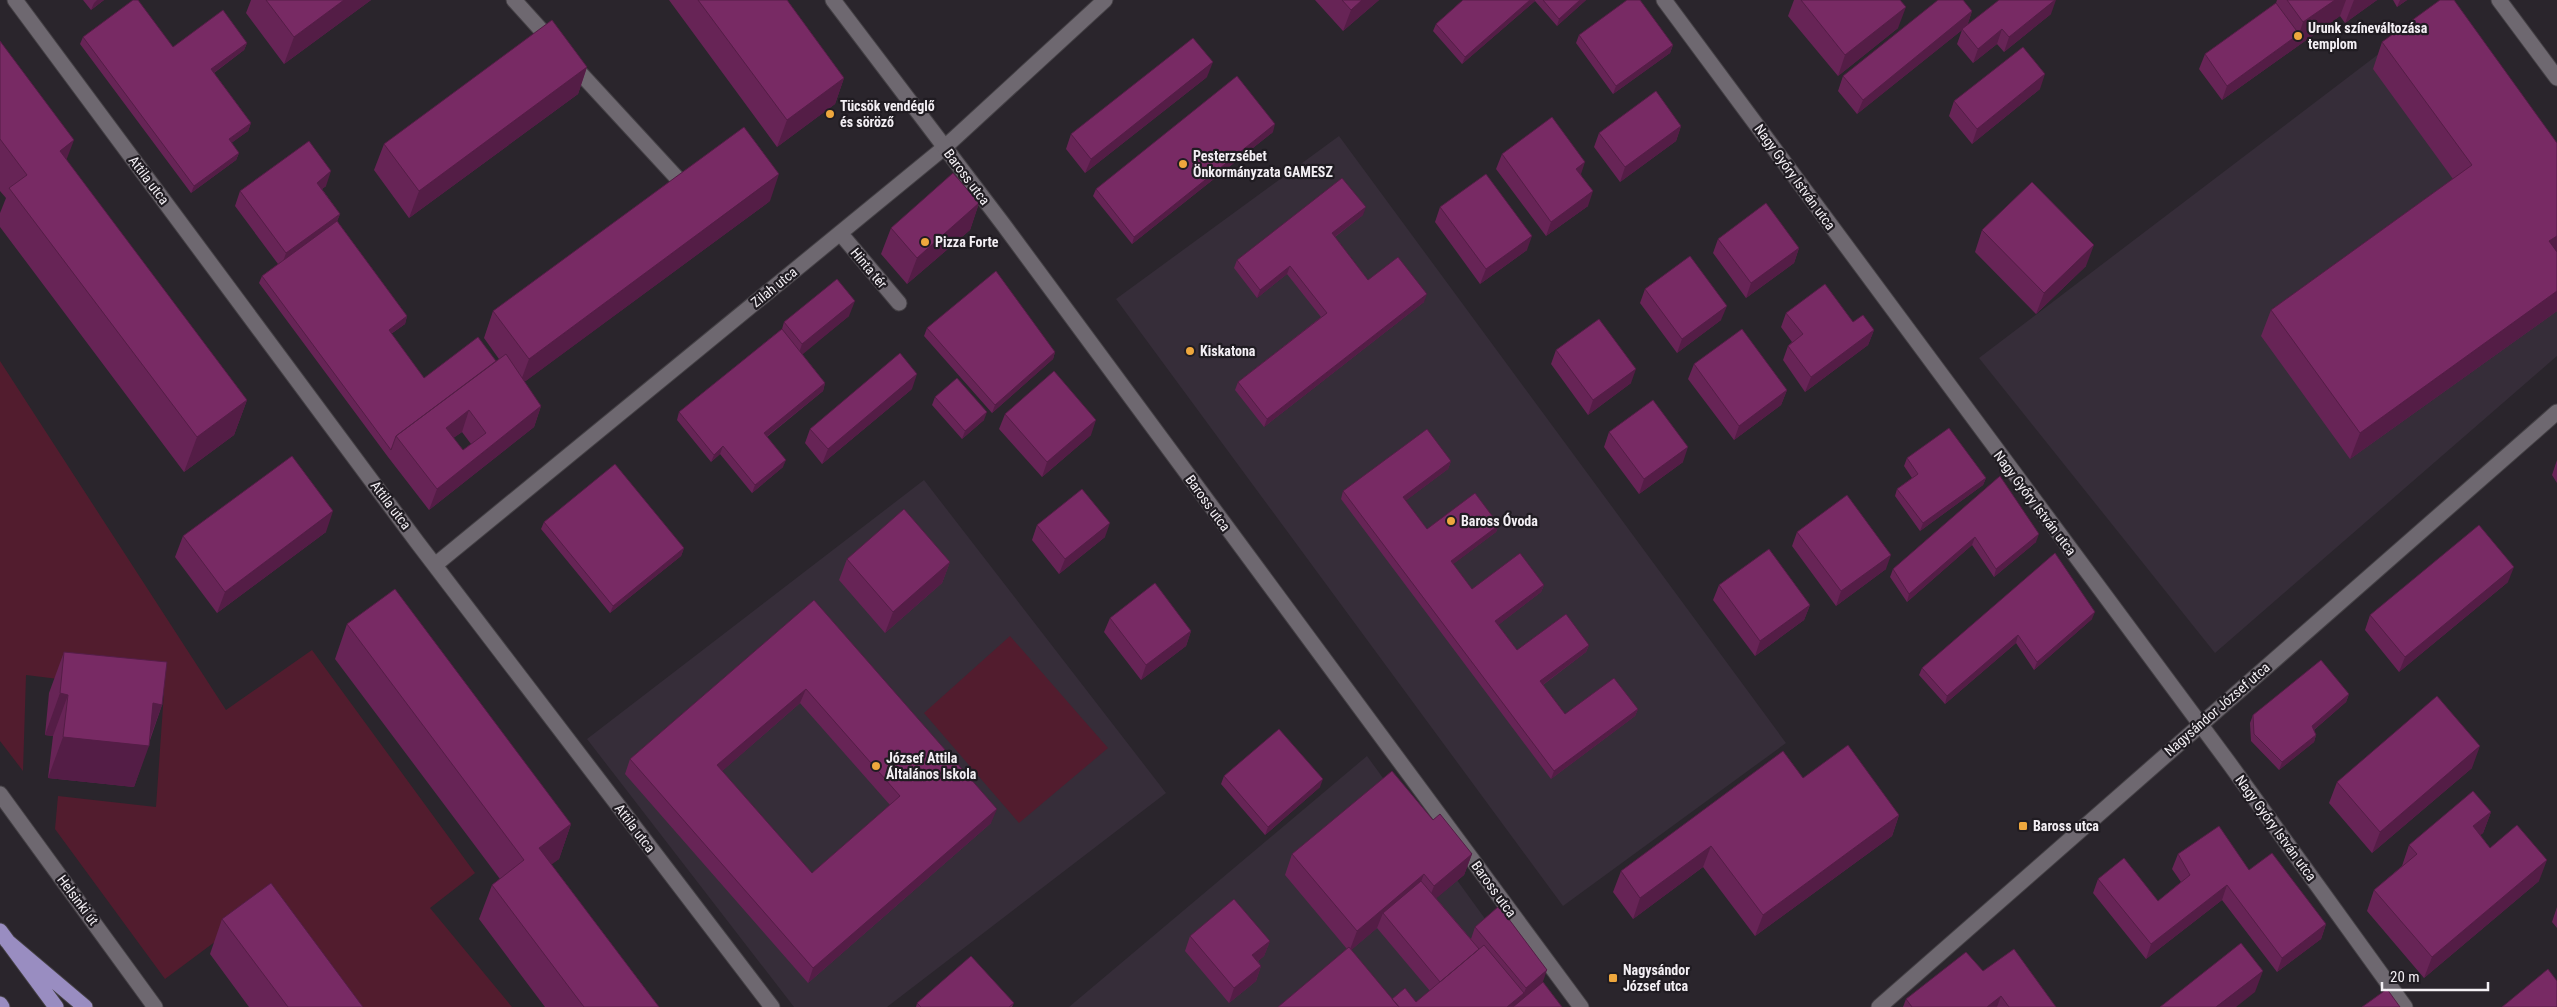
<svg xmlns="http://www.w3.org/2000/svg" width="2557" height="1007" font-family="'Roboto Condensed',sans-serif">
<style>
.built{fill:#362d39}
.green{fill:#521c2e}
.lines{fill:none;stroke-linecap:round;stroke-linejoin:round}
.lane-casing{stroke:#444045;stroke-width:17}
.street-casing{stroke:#444045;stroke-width:17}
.secondary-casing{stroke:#444045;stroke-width:17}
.primary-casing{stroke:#444045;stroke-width:17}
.lane{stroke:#6e6870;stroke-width:15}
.street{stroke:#6e6870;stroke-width:15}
.secondary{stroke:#6e6870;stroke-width:15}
.primary{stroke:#998dc1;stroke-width:15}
.wall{fill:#672456;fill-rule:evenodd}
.shaded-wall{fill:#541d46}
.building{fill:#782a64;stroke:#541d46;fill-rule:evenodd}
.poi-dot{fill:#eea73d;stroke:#201c22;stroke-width:2}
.labels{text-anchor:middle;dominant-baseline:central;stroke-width:4.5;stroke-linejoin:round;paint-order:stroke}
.poi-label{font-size:14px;font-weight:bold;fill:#f3eff4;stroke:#201c22;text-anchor:start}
.street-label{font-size:14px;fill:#f3eff4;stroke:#201c22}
</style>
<rect width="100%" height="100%" fill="#2a252c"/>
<path class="built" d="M2443,5L2557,153V356L2215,653L1979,358Z
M1339,136L1786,743L1563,906L1116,299Z
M924,480L1166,793L887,1007H794L587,739Z
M1367,756L1549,1007H1069Z"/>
<path class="green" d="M0,361L226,710L312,650L475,873L430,908L512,1007H360L278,895L165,979L55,829L58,796L156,807L164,692L26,675L23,771L0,741Z
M1010,636L1108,748L1019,823L924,713Z"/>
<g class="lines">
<g class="lane-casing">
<path id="lane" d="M514,0L552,42
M571,63L677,178"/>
</g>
<g class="street-casing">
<path id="street" d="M15,0L417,542L772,1007
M1664,0L2229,763L2405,1007
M2499,0L2557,78
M840,233L899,303
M435,565L945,147L1105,0
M0,794L155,1007"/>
</g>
<g class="secondary-casing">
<path id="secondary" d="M833,0L1003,224L1581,1007
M1879,1007L2557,412"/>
</g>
<g class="primary-casing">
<path id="primary" d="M0,931L56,1007
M7,941L85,1007
M0,1004L2,1007"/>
</g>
<use href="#lane" class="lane"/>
<use href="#street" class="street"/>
<use href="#secondary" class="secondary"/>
<use href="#primary" class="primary"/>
</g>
<path class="wall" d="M83,0H104L91,10Z
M251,0H371L284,64L246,13Z
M669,0H787L844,78L835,104L777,147Z
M1315,0H1379L1343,31Z
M1463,0H1586L1557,26L1535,1L1462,64L1433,31L1436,24Z
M1794,0H1900L1898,28L1838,76L1788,16Z
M2277,0H2377L2345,23L2340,16L2222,100L2199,69L2205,54L2276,3Z
M2393,0H2407L2397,7Z
M1972,11L1967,26L2051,14L2004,52L1997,44L1973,63L1957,44L1962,30L1857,114L1838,91L1843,76Z
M1579,35L1673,45L1670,53L1613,94L1576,43Z
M83,37L173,47L247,43L244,50L214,73L251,123L248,131L231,143L239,153L236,160L191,193L80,44Z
M0,41L66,160L247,400L234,435L184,472L0,227V213L6,198L0,191Z
M2382,42L2557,143V311L2350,459L2261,336L2271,310L2453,179L2373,69Z
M587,67L578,94L409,218L374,170L384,144Z
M1207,77L1085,173L1066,149L1071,134Z
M2040,89L1972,144L1949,116L1954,101Z
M1681,126L1676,141L1620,182L1594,147L1599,133Z
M1273,132L1132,244L1093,196L1096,189Z
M1502,154L1581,174L1588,206L1546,236L1496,169Z
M326,186L322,189L340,214L337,221L407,316L405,324L391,334L424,378L496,361L499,359L484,338L493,311L770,201L524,382L541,406L534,427L429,510L388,457L259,283L262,276L278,264L235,206L240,191ZM462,432L471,444L463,450L453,438Z
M979,203L970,230L907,284L881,254L891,228Z
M1440,207L1527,250L1480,284L1435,222Z
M1363,215L1335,237L1368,280L1424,302L1264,427L1235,390L1238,382L1321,317L1287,274L1257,298L1234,268L1237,260Z
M1982,230L2086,266L2036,314L1975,252Z
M1718,239L1799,248L1794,263L1746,298L1713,253Z
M1645,289L1721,320L1677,353L1640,303Z
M1786,313L1853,322L1874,330L1868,345L1805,392L1783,360L1788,346L1792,342L1781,327Z
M849,316L802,354L825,383L823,391L767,437L783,467L752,493L720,454L711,462L677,420L679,412L782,329L784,322Z
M927,328L1055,352L1053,359L992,413L924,336Z
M1556,350L1631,383L1588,415L1551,364Z
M1694,364L1787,390L1781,405L1734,440L1688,379Z
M912,389L822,464L805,443L810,429Z
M935,397L984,420L962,439L932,405Z
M1005,414L1091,435L1042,477L999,429Z
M1609,432L1683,462L1639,494L1604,447Z
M1907,458L1986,478L1983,485L1920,531L1895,496L1897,489L1912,478L1904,466Z
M2557,460V483L2552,475Z
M1451,461L1448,469L1405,501L1427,529L1499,525L1496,532L1453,564L1472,589L1544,585L1541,592L1498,625L1517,650L1589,645L1586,652L1543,685L1565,714L1638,709L1635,716L1551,779L1341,499L1343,491Z
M2000,476L2036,542L1994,577L1972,545L1907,602L1890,577L1893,569Z
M544,522L684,548L681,556L610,613L541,529Z
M1037,525L1105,537L1059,574L1032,540Z
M326,532L217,613L175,557L183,536Z
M1797,532L1886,569L1836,606L1792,546Z
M2055,553L2092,619L2034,670L2016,643L1945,704L1919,675L1922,668Z
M847,559L950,562L942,583L885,633L839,580Z
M2508,582L2399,672L2365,630L2370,615Z
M1719,585L1810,605L1804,620L1755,656L1713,600Z
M814,600L991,823L808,983L625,774L630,759ZM800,703L890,805L812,873L722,771Z
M1110,618L1191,631L1186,646L1141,680L1104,632Z
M347,624L571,824L559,859L551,864L659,1007H545L479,919L492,885L500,879L335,659Z
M64,652L162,705L134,787L48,778L53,736L45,735L49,693Z
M2349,694L2346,702L2314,730L2316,735L2314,742L2279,770L2251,741L2250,723L2253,715Z
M2472,768L2372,853L2329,803L2337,782Z
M1224,776L1320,787L1265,835L1221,784Z
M1803,778L1899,815L1892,836L1755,936L1703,867L1633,919L1613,892L1621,871Z
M2491,812L2483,833L2480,835L2490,848L2539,881L2424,978L2367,911L2374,890L2402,866L2409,845Z
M1433,820L1472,854L1464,875L1436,898L1471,939L1475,927L1543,982L1562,1007H1278L1347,949L1285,875L1292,854ZM1377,928L1430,991L1416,1002L1392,999L1351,950Z
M2178,854L2249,870L2326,924L2321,939L2277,972L2222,900L2146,959L2093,893L2098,879L2158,901L2181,882L2172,869Z
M2557,907V928L2552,922Z
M222,919L363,1007H249L210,954Z
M1190,936L1270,941L1264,956L1258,961L1261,966L1256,981L1229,1003L1185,951Z
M1983,971L2056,1007H1903L1906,999Z
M917,1003H1014L1012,1007H916Z"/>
<path class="shaded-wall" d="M97,0H104L91,10L94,3Z
M344,0H371L284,64L294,37Z
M1362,0H1379L1343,31L1351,10Z
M1530,0H1535V1L1462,64L1465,57Z
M1580,0H1586L1557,26L1559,19Z
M2055,0H2056L2051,14L2004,52L2009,37Z
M2335,0H2346L2340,16L2222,100L2227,86L2299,34L2303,22Z
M2354,0H2377L2345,23Z
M2400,0H2407L2397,7Z
M1906,7L1898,28L1838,76L1845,55Z
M1972,11L1967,26L1857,114L1863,100Z
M2002,29L1997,44L1973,63L1978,49Z
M247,43L244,50L208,77L211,69Z
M1673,45L1670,53L1613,94L1616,86Z
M1213,62L1207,77L1085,173L1091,159Z
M587,67L578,94L409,218L419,191Z
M2045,74L2040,89L1972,144L1977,129Z
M844,78L835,104L777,147L787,120Z
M251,123L248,131L226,147L229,139Z
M1275,124L1273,132L1132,244L1134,237Z
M1681,126L1676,141L1620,182L1625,167Z
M74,140L61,174L60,151Z
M239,153L236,160L191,193L194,186Z
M1585,162L1580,177L1576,169Z
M331,171L326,186L311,197L317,183Z
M779,174L770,201L519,386L529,359Z
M1593,191L1588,206L1546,236L1551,222Z
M979,203L970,230L907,284L917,258Z
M1366,207L1363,215L1329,241L1332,233Z
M340,214L334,229L281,268L286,253Z
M1532,236L1527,250L1480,284L1486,269Z
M2557,236V256L2549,241Z
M2094,245L2086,266L2036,314L2044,293Z
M1799,248L1794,263L1746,298L1751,283Z
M1290,266L1287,274L1257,298L1260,290Z
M2557,291V311L2350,459L2360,433Z
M1427,294L1424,302L1264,427L1267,419Z
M855,301L849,316L797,359L802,344Z
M1727,306L1721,320L1677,353L1682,339Z
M407,316L405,324L386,337L389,330Z
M1874,330L1868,345L1805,392L1811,377Z
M1055,352L1053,359L992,413L995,405Z
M1636,369L1631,383L1588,415L1593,400Z
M917,374L912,389L822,464L828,449Z
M825,383L823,391L761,441L764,433Z
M1787,390L1781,405L1734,440L1739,426Z
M247,400L234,435L184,472L197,437Z
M541,406L534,427L429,510L437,489Z
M469,410L462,432L438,449L446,428Z
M987,412L984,420L962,439L965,431Z
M1096,420L1091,435L1042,477L1047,462Z
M723,446L720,454L711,462L714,455Z
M1688,447L1683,462L1639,494L1644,479Z
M786,460L783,467L752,493L755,485Z
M1451,461L1448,469L1400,505L1403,497Z
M1986,478L1983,485L1920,531L1923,523Z
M333,511L326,532L217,613L225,592Z
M1110,523L1105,537L1059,574L1065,559Z
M1499,525L1496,532L1448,568L1451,561Z
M2039,534L2036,542L1994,577L1996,569Z
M1975,537L1972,545L1907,602L1909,594Z
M684,548L681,556L610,613L613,606Z
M1891,555L1886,569L1836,606L1841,591Z
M950,562L942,583L885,633L893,612Z
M2514,567L2508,582L2399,672L2405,657Z
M1544,585L1541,592L1493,629L1495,621Z
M1810,605L1804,620L1755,656L1760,641Z
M2095,612L2092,619L2034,670L2037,662Z
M1191,631L1186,646L1141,680L1146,665Z
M2018,635L2016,643L1945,704L1947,696Z
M1589,645L1586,652L1537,689L1540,681Z
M806,689L800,703L712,780L717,765Z
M60,693L68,695L53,736L45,735Z
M2349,694L2346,702L2309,734L2312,726Z
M153,703L162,705L147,746H149L134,787L48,778L63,737Z
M1638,709L1635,716L1551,779L1554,771Z
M2316,735L2314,742L2279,770L2282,762Z
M2480,746L2472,768L2372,853L2380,832Z
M1323,779L1320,787L1265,835L1268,827Z
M997,809L991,823L808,983L813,968Z
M2491,812L2483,833L2465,848L2473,826Z
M1899,815L1892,836L1755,936L1763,915Z
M571,824L559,859L527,883L539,848Z
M1711,846L1703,867L1633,919L1640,898Z
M1472,854L1464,875L1426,907L1434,886Z
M2547,860L2539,881L2424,978L2432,957Z
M1424,874L1416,895L1383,913L1377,928L1349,952L1357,931Z
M2227,885L2222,900L2146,959L2151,944Z
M2326,924L2321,939L2277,972L2282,958Z
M1270,941L1264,956L1247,970L1252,955Z
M1261,966L1256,981L1229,1003L1234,988Z
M1547,970L1538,996L1525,1007H1507L1524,993L1526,988Z
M2263,971L2255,992L2236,1007H2216Z
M2001,996L1997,1007H1987Z"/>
<path class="building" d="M133,0H138L173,47L223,10L247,43L211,69L251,123L229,139L239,153L194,186L83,37Z
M266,0H344L294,37Z
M698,0H787L844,78L787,120Z
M1342,0H1362L1351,10Z
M1463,0H1530L1465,57L1436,24Z
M1543,0H1580L1559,19Z
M1627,0H1640L1673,45L1616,86L1579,35Z
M1801,0H1900L1906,7L1845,55Z
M1938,0H1963L1972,11L1863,100L1843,76Z
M1999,0H2055L2009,37L2002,29L1978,49L1962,29Z
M2287,0H2335L2303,22Z
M2440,0H2454L2557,143V236L2549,241L2557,252V291L2360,433L2271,310L2472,165L2382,42Z
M2276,3L2299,34L2227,86L2205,54Z
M552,20L587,67L419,191L384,144Z
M1193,38L1213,62L1091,159L1071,134Z
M0,41L74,140L60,151L247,400L197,437L9,188L27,175L0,139Z
M2023,47L2045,74L1977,129L1954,101Z
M1237,76L1275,124L1134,237L1096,189Z
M1656,91L1681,126L1625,167L1599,133Z
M1552,117L1585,162L1576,169L1593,191L1551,222L1502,154Z
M744,127L779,174L529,359L493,311Z
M309,141L331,171L317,183L340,214L286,253L240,191Z
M953,173L979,203L917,258L891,228Z
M1486,174L1532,236L1486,269L1440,207Z
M1342,178L1366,207L1332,233L1368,280L1398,257L1427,294L1267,419L1238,382L1327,313L1290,266L1260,290L1237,260Z
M2032,182L2094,245L2044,293L1982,230Z
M1766,203L1799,248L1751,283L1718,239Z
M337,221L407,316L389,330L424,378L478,337L496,361L396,436L391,450L262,276Z
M1690,256L1727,306L1682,339L1645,289Z
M996,271L1055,352L995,405L927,328Z
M837,279L855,301L802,344L784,322Z
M1825,284L1853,322L1863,315L1874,330L1811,377L1788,346L1803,334L1786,313Z
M1599,319L1636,369L1593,400L1556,350Z
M782,329L825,383L764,433L786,460L755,485L723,446L714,455L679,412Z
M1742,329L1787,390L1739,426L1694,364Z
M900,353L917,374L828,449L810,429Z
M506,354L541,406L437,489L396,436ZM469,410L486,433L463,450L446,428Z
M1054,371L1096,420L1047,462L1005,414Z
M957,378L987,412L965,431L935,397Z
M1653,400L1688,447L1644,479L1609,432Z
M1949,428L1986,478L1923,523L1897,489L1918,474L1907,458Z
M1427,429L1451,461L1403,497L1427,529L1475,493L1499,525L1451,561L1472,589L1520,553L1544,585L1495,621L1517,650L1566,614L1589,645L1540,681L1565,714L1614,678L1638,709L1554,771L1343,491Z
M292,456L333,511L225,592L183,536Z
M615,464L684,548L613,606L544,522Z
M2000,476L2039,534L1996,569L1975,537L1909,594L1893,569Z
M1082,489L1110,523L1065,559L1037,525Z
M1847,495L1891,555L1841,591L1797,532Z
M904,509L950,562L893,612L847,559Z
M2479,525L2514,567L2405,657L2370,615Z
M1769,549L1810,605L1760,641L1719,585Z
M2055,553L2095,612L2037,662L2018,635L1947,696L1922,668Z
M1155,583L1191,631L1146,665L1110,618Z
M395,589L571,824L539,848L659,1007H584L492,885L524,860L347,624Z
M814,600L997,809L813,968L630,759ZM806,689L900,796L812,873L717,765Z
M64,652L167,662L162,705L153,703L149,746L63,737L68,695L60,693Z
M2321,660L2349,694L2312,726L2316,735L2282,762L2254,734L2253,715Z
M2437,696L2480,746L2380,832L2337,782Z
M1279,729L1323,779L1268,827L1224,776Z
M1848,745L1899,815L1763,915L1711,846L1640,898L1621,871L1783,751L1803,778Z
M1392,771L1433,820L1440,814L1472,854L1434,886L1424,874L1357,931L1292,854Z
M2473,791L2491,812L2473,826L2490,848L2517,825L2547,860L2432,957L2374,890L2417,854L2409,845Z
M2219,826L2249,870L2272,853L2326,924L2282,958L2227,885L2151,944L2098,879L2124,858L2158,901L2190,875L2178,854Z
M1421,881L1479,949L1440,982L1383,913Z
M271,883L363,1007H288L222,919Z
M1234,899L1270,941L1252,955L1261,966L1234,988L1190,936Z
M1499,906L1547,970L1526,988L1475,927Z
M2241,943L2263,971L2216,1007H2160Z
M1484,945L1524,993L1507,1007H1399L1392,999L1405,988L1416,1002Z
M1349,947L1399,1007H1278Z
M2014,949L2056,1007H2009L2001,996L1987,1007H1912L1906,999L1966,952L1983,971Z
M971,956L1014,1003L1009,1007H921L917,1003Z
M2548,969L2557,981V1007H2502Z
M1543,982L1562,1007H1513Z
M2387,989L2400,1007H2362Z"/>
<g class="poi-dot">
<circle cx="2298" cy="36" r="5"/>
<circle cx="830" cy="114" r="5"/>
<circle cx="1183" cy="164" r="5"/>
<circle cx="925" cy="242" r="5"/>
<circle cx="1190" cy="351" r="5"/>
<circle cx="1451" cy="521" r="5"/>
<circle cx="876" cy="766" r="5"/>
<rect x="2018" y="821" width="10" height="10" rx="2.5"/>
<rect x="1608" y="973" width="10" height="10" rx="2.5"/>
</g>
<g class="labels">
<g class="poi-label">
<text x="2308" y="28">Urunk színeváltozása<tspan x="2308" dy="16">templom</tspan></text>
<text x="840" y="106">Tücsök vendéglő<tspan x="840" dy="16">és söröző</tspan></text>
<text x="1193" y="156">Pesterzsébet<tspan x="1193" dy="16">Önkormányzata GAMESZ</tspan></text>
<text x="935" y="242">Pizza Forte</text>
<text x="1200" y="351">Kiskatona</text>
<text x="1461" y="521">Baross Óvoda</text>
<text x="886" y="758">József Attila<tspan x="886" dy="16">Általános Iskola</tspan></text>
<text x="2033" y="826">Baross utca</text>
<text x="1623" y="970">Nagysándor<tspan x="1623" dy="16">József utca</tspan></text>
</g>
<g class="street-label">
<text transform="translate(967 177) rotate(53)">Baross utca</text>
<text transform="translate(1795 177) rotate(54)">Nagy Győry István utca</text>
<text transform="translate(149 180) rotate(53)">Attila utca</text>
<text transform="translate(869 268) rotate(50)">Hinta tér</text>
<text transform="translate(774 287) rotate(-39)">Zilah utca</text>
<text transform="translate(1208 503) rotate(54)">Baross utca</text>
<text transform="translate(2035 503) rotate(53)">Nagy Győry István utca</text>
<text transform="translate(391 505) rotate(53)">Attila utca</text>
<text transform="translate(2217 709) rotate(-41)">Nagysándor József utca</text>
<text transform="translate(635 828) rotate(53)">Attila utca</text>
<text transform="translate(2276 828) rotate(54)">Nagy Győry István utca</text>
<text transform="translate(1494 889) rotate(54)">Baross utca</text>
<text transform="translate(78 900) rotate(53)">Helsinki út</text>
</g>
</g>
<path d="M2382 982v8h106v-8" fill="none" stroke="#f3eff4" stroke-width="2.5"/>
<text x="2390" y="982" font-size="15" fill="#f3eff4" stroke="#201c22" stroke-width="4" paint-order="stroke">20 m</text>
</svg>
